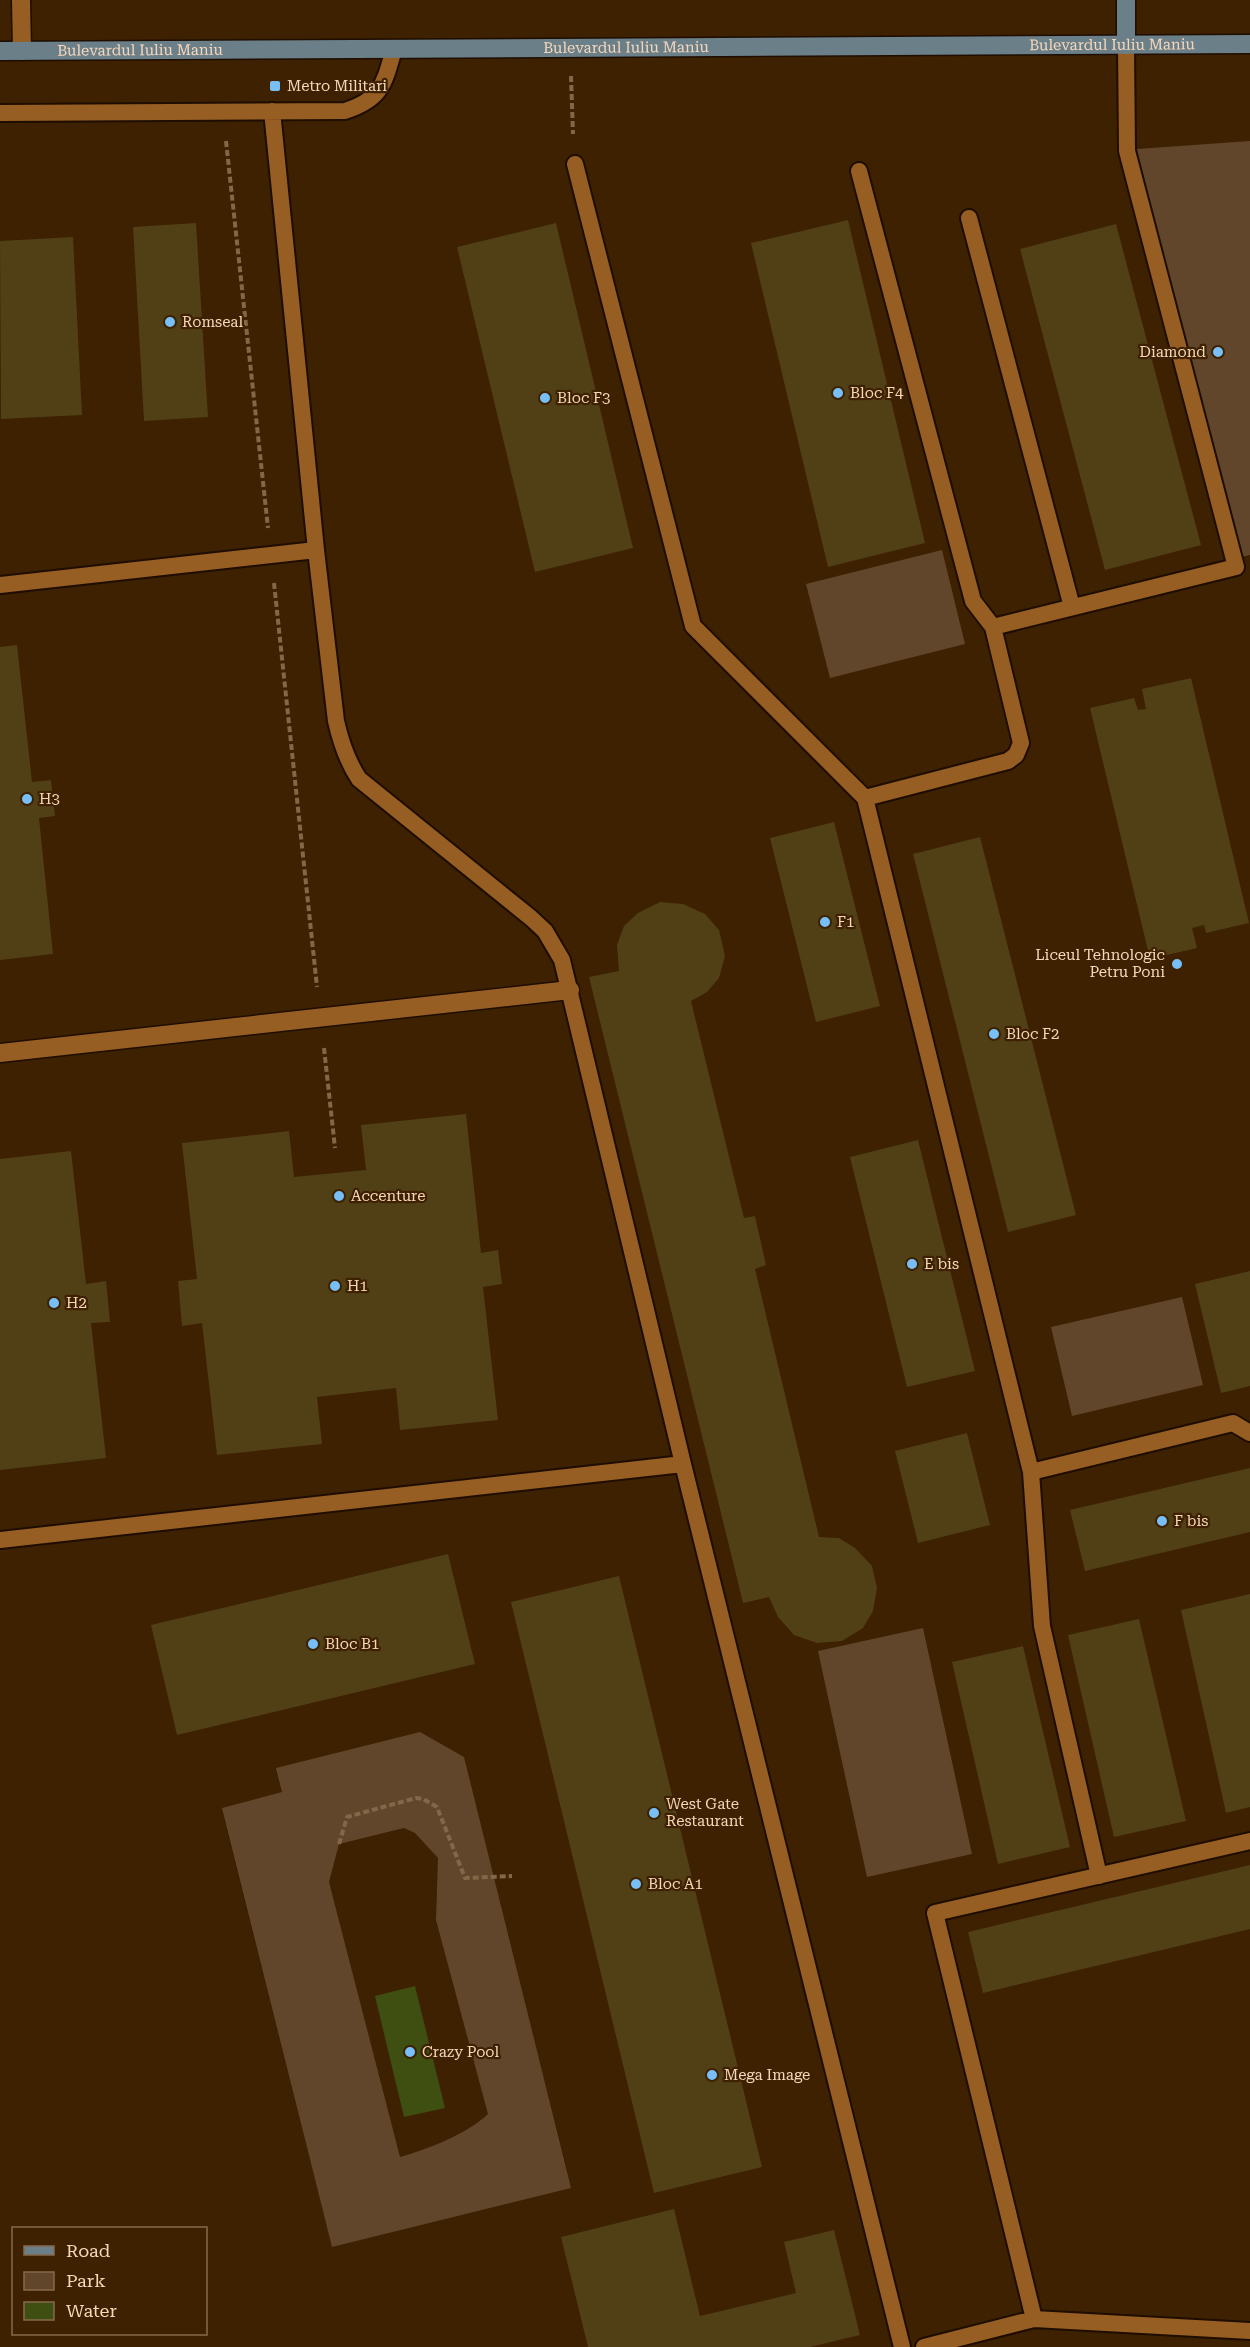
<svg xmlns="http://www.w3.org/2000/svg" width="1250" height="2347" font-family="'Roboto Serif',serif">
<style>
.green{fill:#62462c;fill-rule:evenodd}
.water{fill:#3e4f11}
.building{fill:#513f16}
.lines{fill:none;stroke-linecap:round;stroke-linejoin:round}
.lane-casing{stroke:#1e0d00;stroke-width:20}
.street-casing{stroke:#1e0d00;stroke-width:21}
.secondary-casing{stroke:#1e0d00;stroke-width:21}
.primary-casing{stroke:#1e0d00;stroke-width:21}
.path{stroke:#846748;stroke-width:4;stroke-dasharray:6 3;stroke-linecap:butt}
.lane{stroke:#965e23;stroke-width:16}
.street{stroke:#965e23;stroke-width:18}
.secondary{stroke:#965e23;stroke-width:18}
.primary{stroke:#6a7f88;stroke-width:18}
.poi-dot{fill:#78bff7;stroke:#3d2101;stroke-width:2}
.labels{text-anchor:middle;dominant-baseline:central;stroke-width:4.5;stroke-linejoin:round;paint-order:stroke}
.street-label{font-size:15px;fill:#f7d7bb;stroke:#3d2101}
.poi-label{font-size:15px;fill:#f7d7bb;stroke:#3d2101;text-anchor:start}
</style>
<rect width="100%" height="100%" fill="#3d2101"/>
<path class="green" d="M1250,141V555L1237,558L1137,149Z
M942,550L965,644L830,678L806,584Z
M1182,1297L1203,1385L1072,1416L1051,1327Z
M923,1628L972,1854L867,1877L818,1651Z
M420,1732L464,1757L571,2188L332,2247L222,1808L282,1792L276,1768ZM404,1828L415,1833L438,1858L436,1920L488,2114C467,2134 428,2149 400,2157L329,1882L339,1844Z"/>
<path class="water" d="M415,1986L445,2108L404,2117L375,1996Z"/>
<path class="building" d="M848,220L925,543L828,567L751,243Z
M196,223L208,417L144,421L133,227Z
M556,223L633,548L535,572L457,247Z
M1116,224L1201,545L1105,570L1020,249Z
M73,237L82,415L1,419L0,241Z
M17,645L32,782L51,780L55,816L39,818L53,954L0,960V647Z
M1191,678L1249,923L1206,933L1204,925L1192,928L1197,948L1150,959L1090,708L1134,698L1138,710L1146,709L1142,689Z
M834,822L880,1006L816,1022L770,838Z
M980,837L1076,1215L1008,1232L913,854Z
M660,902L683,904L705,914L719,930L725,956L719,978L707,992L691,1001L744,1218L755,1216L766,1265L755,1269L819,1537L839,1538L855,1548L872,1566L877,1588L873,1611L863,1628L842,1641L817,1643L794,1635L778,1617L769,1597L743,1603L735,1570L589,977L619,971L617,945L624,926L638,913Z
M466,1114L481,1253L498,1250L502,1284L483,1287L498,1420L400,1430L396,1388L317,1397L322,1444L217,1455L202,1323L182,1326L178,1281L197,1279L182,1143L289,1131L294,1177L366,1170L361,1125Z
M918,1140L975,1371L907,1387L850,1157Z
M71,1151L86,1284L106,1281L110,1322L91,1323L106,1458L0,1470V1159Z
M1250,1271V1386L1221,1393L1195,1284Z
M967,1433L990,1525L918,1543L895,1451Z
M1250,1468V1532L1085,1571L1070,1510Z
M448,1554L475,1664L177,1735L151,1625Z
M619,1576L762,2167L654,2193L511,1602Z
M1250,1594V1807L1226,1813L1181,1610Z
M1139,1619L1186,1821L1114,1837L1068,1635Z
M1023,1646L1070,1847L998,1864L952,1662Z
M1250,1865V1929L983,1993L968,1932Z
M674,2209L700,2316L796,2293L784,2242L834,2230L860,2335L810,2347H588L561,2237Z"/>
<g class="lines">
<g class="lane-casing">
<path id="lane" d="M272,111L316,550L336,721C341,743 347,761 359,779L531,918L545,931L562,960L683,1464L902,2347
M0,113L345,111C382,99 384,84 394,49
M575,164L693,626L865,798L1031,1472L1042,1626L1099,1876
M859,171L973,601L993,627L1021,743L1016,755L1008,761L865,798
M969,218L1072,607
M0,585L316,550
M993,627L1236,567L1127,151L1126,45
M1031,1472L1233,1423L1250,1433
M0,1540L683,1464
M1034,2319L935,1913L1250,1841
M924,2347L1034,2319L1250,2331"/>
</g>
<g class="street-casing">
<path id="street" d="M0,1053L570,990"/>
</g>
<g class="secondary-casing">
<path id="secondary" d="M21,0L22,51"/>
</g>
<g class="primary-casing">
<g id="primary">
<path d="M1126,0V45"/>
<path id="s1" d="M0,51L1250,44"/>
</g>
</g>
<path class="path" d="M571,76L573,134
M226,141L268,528
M274,583L317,987
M324,1048L335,1148
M339,1844L347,1817L416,1798L423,1799L437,1807L465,1878L512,1876"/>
<use href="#lane" class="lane"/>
<use href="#street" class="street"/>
<use href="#secondary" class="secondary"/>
<use href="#primary" class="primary"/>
</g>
<g class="poi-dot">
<rect x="269" y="80" width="12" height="12" rx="3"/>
<circle cx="170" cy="322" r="6"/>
<circle cx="1218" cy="352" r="6"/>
<circle cx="838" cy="393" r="6"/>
<circle cx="545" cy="398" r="6"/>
<circle cx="27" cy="799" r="6"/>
<circle cx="825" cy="922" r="6"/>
<circle cx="1177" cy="964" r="6"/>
<circle cx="994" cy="1034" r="6"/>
<circle cx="339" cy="1196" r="6"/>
<circle cx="912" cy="1264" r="6"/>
<circle cx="335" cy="1286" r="6"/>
<circle cx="54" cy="1303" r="6"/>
<circle cx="1162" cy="1521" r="6"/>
<circle cx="313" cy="1644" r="6"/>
<circle cx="654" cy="1813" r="6"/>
<circle cx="636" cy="1884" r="6"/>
<circle cx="410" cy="2052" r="6"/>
<circle cx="712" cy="2075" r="6"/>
</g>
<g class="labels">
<g class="street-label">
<text stroke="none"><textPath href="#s1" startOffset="1112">Bulevardul Iuliu Maniu</textPath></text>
<text stroke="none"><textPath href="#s1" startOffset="626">Bulevardul Iuliu Maniu</textPath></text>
<text stroke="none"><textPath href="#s1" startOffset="140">Bulevardul Iuliu Maniu</textPath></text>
</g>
<g class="poi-label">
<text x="287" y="86">Metro Militari</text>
<text x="182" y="322">Romseal</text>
<text x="1206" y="352" text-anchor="end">Diamond</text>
<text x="850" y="393">Bloc F4</text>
<text x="557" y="398">Bloc F3</text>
<text x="39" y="799">H3</text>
<text x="837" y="922">F1</text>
<text x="1165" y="955" text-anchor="end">Liceul Tehnologic<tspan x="1165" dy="17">Petru Poni</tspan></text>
<text x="1006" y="1034">Bloc F2</text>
<text x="351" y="1196">Accenture</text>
<text x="924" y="1264">E bis</text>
<text x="347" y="1286">H1</text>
<text x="66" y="1303">H2</text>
<text x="1174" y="1521">F bis</text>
<text x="325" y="1644">Bloc B1</text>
<text x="666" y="1804">West Gate<tspan x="666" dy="17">Restaurant</tspan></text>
<text x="648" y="1884">Bloc A1</text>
<text x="422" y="2052">Crazy Pool</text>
<text x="724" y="2075">Mega Image</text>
</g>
</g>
<rect x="12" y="2227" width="195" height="108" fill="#3d2101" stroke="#876a4b" stroke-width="1.5"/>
<rect x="24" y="2246" width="30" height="9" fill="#6a7f88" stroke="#876a4b" stroke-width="1.5"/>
<text x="66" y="2257" font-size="18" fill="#f7d7bb">Road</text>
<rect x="24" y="2272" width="30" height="18" fill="#62462c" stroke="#876a4b" stroke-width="1.5"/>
<text x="66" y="2287" font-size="18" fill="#f7d7bb">Park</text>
<rect x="24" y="2302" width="30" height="18" fill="#3e4f11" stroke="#876a4b" stroke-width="1.5"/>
<text x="66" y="2317" font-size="18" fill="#f7d7bb">Water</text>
</svg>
